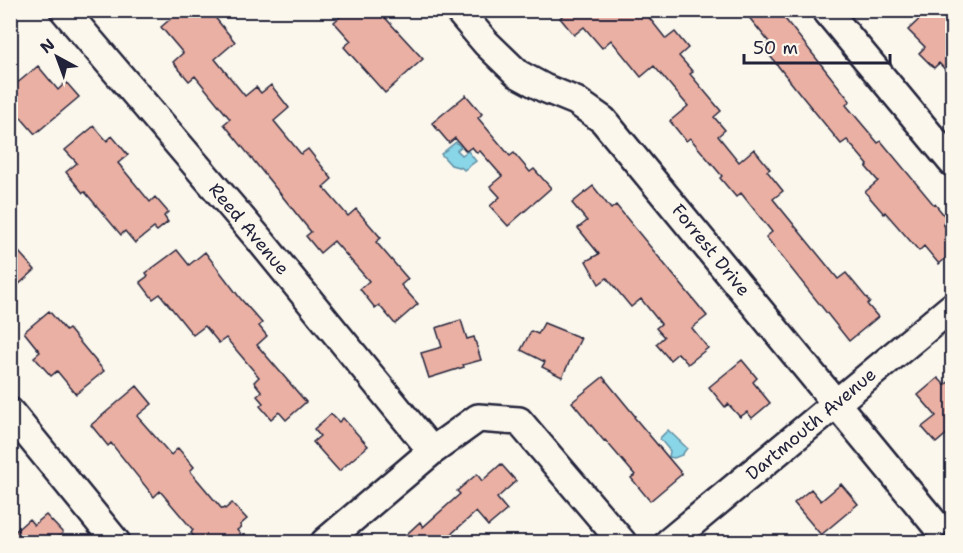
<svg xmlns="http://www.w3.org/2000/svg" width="963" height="553" font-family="'Shantell Sans',sans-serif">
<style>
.water{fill:#89d6e8;stroke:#608ea3;stroke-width:1.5}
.building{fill:#eab0a3;stroke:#22223b;stroke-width:1.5}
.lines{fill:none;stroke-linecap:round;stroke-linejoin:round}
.minor-casing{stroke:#22223b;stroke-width:32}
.minor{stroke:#fbf7ec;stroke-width:27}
.labels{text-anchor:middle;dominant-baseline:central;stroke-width:4.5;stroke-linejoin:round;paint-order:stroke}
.street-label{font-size:18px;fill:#22223b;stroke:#fbf7ec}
</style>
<rect width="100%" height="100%" fill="#fbf7ec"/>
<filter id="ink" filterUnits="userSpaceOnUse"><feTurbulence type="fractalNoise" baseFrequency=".0167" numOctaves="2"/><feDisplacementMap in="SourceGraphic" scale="12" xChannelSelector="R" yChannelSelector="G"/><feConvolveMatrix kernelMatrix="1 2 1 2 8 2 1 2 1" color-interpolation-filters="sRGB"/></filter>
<g filter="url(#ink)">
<path class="water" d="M456,142L461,147L457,150L462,155L468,151L476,161L464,170L462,168L451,165L441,154Z
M668,430L687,448L682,455L674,458L669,457L670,451L660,439L661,437Z"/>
<path class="building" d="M181,10H209L235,42L215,59L245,96L256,87L261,93L271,85L289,108L274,121L301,154L308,149L332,179L323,187L348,216L356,209L381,238L376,242L408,279L401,285L418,304L395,324L379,305L375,308L360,289L369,281L334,241L320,253L306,236L311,232L224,124L230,119L195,76L189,81L173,62L183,53L161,27Z
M348,10H378L423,59L385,93L344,47L351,41L334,22Z
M568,10H643L666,39L675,32L688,48L679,56L693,72L690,74L721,111L714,117L725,130L718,136L739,162L754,149L770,169L767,171L783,191L773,199L838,279L846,273L870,302L867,304L878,317L849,341L766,237L772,232L741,193L736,197L720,178L722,176L690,138L686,141L670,121L688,106L654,66L641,77L611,40L602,48L584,27L574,35L560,18Z
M743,10H778L850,101L846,105L878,143L881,141L934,205L935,204L948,220L943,224L952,235V253L939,264L924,246L919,251L885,212L884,214L865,192L878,181L866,167L868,165L847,140L841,144L801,95L763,47L769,42Z
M929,10H952V77L939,63L934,68L919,53L925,47L908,30Z
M38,66L58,90L66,82L79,97L35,134L10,105V89Z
M466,95L482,114L478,118L510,156L514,153L530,172L534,169L551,188L508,226L490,206L500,197L490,186L502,176L480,151L477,153L472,147L466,151L455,138L449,143L432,123Z
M94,126L107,141L112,136L128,155L118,163L150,202L155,197L168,212L164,216L168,222L157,231L154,228L135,243L125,231L121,235L85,192L83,193L66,172L77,163L65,150Z
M593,186L611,209L616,205L707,316L692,328L708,348L688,364L678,353L670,360L656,344L664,337L656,328L661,324L641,299L631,307L607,278L599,284L586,261L599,254L578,228L587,221L572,203Z
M10,242L35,270L10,292Z
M177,250L189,265L205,252L240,298L262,323L259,326L267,336L257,345L306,402L286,420L279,412L271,419L260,406L263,403L257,396L262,392L254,382L259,377L226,338L219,343L205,326L193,335L160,294L153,299L140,282L148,276L146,273Z
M49,311L66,331L69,329L104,371L76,394L57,371L51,376L34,357L40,352L24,332Z
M461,320L467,339L474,337L481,360L463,365L464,367L429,378L421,353L442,347L436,328Z
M544,323L581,338L562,377L542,367L545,362L521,350L531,331L538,334Z
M742,360L757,378L753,382L770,403L752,418L747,412L740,417L728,404L725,407L709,387Z
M603,377L635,416L634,417L682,474L650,501L631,478L635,475L605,440L604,441L572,402Z
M938,378L945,385L952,379V437L949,432L936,443L922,427L936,416L918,395Z
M137,386L152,404L137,416L171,455L178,448L194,467L190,471L222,509L224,508L225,509L232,503L247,519L240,525L241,527L237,530L248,543H199L191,533L193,530L160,491L154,497L111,443L108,446L91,425Z
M331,414L339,422L343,418L368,446L339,471L313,442L320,436L314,429Z
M501,464L516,481L497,498L507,510L488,526L476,512L441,543H397L420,522L423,527L460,494L457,491L477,474L482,481Z
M841,484L858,504L821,535L794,503L811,489L821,501Z
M46,515L63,533L52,543H10V536L29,519L34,525Z"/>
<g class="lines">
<g class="minor-casing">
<path id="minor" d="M64,10L259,239L432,451
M458,10L486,43L518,74L544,88L576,101L603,120L935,524
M826,10L952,162
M10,412L116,542
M325,542L432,451L478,418L519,421L622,542
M669,542L952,307"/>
</g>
<use href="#minor" class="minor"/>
</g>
</g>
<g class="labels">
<g class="street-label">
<text transform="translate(249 229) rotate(50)">Reed Avenue</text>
<text transform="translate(711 250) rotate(51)">Forrest Drive</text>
<text transform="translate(811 424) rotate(-40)">Dartmouth Avenue</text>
</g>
</g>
<rect width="963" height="553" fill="none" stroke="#fbf7ec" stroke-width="36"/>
<rect x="18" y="18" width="927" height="517" fill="none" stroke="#22223b" stroke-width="2" filter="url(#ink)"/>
<g transform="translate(57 57) rotate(319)" stroke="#fbf7ec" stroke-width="4.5" paint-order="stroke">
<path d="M0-4.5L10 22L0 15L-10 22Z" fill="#22223b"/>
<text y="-9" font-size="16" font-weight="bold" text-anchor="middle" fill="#22223b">N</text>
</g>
<path d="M744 54v9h146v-9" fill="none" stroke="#22223b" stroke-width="3"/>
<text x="753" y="54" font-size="18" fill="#22223b" stroke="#fbf7ec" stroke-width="4.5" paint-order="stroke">50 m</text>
</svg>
